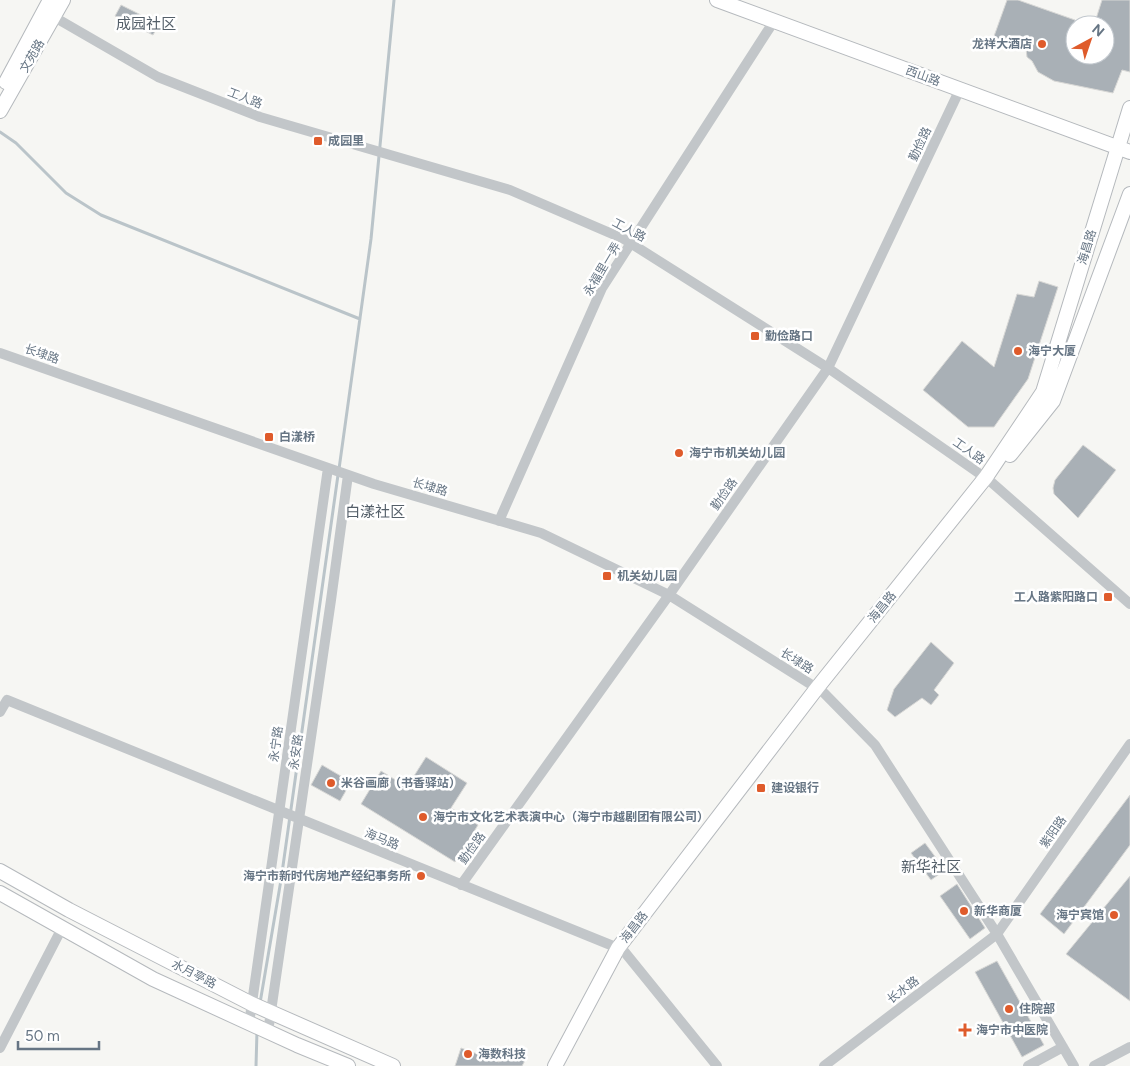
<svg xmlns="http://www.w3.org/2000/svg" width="1130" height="1066" font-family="Figtree,'Noto Sans SC',sans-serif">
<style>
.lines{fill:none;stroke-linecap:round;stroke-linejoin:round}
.stream{stroke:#bac4c9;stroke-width:3}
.building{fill:#a9b0b6;stroke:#d8d8d6}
.major-casing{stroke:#b5b9bd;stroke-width:16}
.minor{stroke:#c2c6c9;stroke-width:10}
.major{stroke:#fff;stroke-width:14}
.poi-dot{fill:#df5b2b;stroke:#fff;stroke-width:2}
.labels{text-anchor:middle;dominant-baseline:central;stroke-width:5;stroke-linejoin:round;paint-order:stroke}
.poi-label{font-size:12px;font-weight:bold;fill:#667584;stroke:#fff;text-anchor:start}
.street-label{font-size:12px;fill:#667584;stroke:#fff}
.quarter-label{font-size:15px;fill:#545f69;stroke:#fff}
</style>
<rect width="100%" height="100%" fill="#f6f6f3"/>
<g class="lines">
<path class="stream" d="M0,132L16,143L66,193L101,215L360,319
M339,469L371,239L394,0
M260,1003L281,880L338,475
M256,1066L257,1031"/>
</g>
<path class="building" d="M1007,0H1018L1075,20V55H1105V25H1094L1102,0H1130V72L1122,70L1113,93L1054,81L1038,72L1032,61L1027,57L1026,49L993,39Z
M121,5L159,24L153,35L115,16Z
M1039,281L1058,287L1028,379L994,427H968L923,390L962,341L994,367L1017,294L1034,297Z
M1083,445L1116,470L1078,518L1054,494L1053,488L1055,480Z
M931,642L954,663L934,690L939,695L931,705L922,698L895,717L887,710L894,689Z
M426,757L467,783L451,808L478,825L455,862L361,804L381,771L407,787Z
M322,765L351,782L340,801L311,785Z
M1130,795V845L1064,934L1040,914Z
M925,843L945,870L931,880L911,853Z
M1130,876V1001L1066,954Z
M957,884L985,928L970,939L940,896Z
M997,961L1044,1045L1022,1057L975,972Z
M461,1048L499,1062L515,1050L527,1057L522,1066H455Z"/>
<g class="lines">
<g class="major-casing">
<path id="major" d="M717,0L1130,152
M6,82L50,0
M0,111L63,0
M1010,455L1053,401L1130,194
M0,871L69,910L252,1004L393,1066
M0,893L153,979L297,1045L348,1066
M555,1066L618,948L817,688L986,477L1043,392L1130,108"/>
</g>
<path class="minor" d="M49,14L158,77L260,117L510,190L624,239L828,368L990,481L1130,604
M0,353L374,484L541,533L669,595L823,692L875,745L997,934L1074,1066
M499,521L602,288L774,21
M0,712L7,700L623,950L717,1066
M461,885L669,595L828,368L960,89
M249,1024L328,468
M268,1032L331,600L348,475
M0,1048L62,928
M824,1066L997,934L1130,744
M1028,1066L1063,1047
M1094,1066L1130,1047"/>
<use href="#major" class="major"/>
</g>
<g class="poi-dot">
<circle cx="1042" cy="44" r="5"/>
<rect x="313" y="136" width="10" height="10" rx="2.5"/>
<rect x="750" y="331" width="10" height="10" rx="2.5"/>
<circle cx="1018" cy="351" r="5"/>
<rect x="264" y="432" width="10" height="10" rx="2.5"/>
<circle cx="679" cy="453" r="5"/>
<rect x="602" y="571" width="10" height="10" rx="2.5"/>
<rect x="1103" y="592" width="10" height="10" rx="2.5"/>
<circle cx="331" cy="783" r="5"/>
<rect x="756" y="783" width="10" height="10" rx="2.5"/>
<circle cx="423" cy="817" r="5"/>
<circle cx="421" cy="876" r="5"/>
<circle cx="964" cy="911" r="5"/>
<circle cx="1114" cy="915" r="5"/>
<circle cx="1009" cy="1009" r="5"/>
<path d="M962.5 1022.5h5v5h5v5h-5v5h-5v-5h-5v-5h5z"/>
<circle cx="468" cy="1054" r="5"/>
</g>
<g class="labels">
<g class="poi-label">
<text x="1032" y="44" text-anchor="end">龙祥大酒店</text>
<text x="328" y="141">成园里</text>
<text x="765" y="336">勤俭路口</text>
<text x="1028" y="351">海宁大厦</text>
<text x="279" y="437">白漾桥</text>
<text x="689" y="453">海宁市机关幼儿园</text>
<text x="617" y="576">机关幼儿园</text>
<text x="1098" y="597" text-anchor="end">工人路紫阳路口</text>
<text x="341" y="783">米谷画廊（书香驿站）</text>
<text x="771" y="788">建设银行</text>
<text x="433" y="817">海宁市文化艺术表演中心（海宁市越剧团有限公司）</text>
<text x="411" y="876" text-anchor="end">海宁市新时代房地产经纪事务所</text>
<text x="974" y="911">新华商厦</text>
<text x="1104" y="915" text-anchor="end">海宁宾馆</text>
<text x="1019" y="1009">住院部</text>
<text x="976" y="1030">海宁市中医院</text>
<text x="478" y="1054">海数科技</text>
</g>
<g class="street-label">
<text transform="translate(32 56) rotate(-60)">文苑路</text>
<text transform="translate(923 76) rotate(20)">西山路</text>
<text transform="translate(245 98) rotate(21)">工人路</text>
<text transform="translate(920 144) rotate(-65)">勤俭路</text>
<text transform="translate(629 230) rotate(28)">工人路</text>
<text transform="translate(1087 247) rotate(-73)">海昌路</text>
<text transform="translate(602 269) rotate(-59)">永福里一弄</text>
<text transform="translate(42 354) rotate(19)">长埭路</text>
<text transform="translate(969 451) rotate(35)">工人路</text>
<text transform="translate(430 487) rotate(16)">长埭路</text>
<text transform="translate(724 494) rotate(-55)">勤俭路</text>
<text transform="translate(882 607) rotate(-51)">海昌路</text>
<text transform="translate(797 661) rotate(32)">长埭路</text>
<text transform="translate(276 744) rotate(-82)">永宁路</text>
<text transform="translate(296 752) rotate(-82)">永安路</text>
<text transform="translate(1053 832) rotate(-55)">紫阳路</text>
<text transform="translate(382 839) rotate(22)">海马路</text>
<text transform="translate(472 848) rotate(-54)">勤俭路</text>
<text transform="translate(634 927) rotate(-52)">海昌路</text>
<text transform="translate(194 974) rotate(27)">水月亭路</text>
<text transform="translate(903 990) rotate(-37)">长水路</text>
</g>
<g class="quarter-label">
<text x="146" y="24">成园社区</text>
<text x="375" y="512">白漾社区</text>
<text x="931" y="867">新华社区</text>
</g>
</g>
<g transform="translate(1090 40) rotate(40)"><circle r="24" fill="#ffffff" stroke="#c2c8ce"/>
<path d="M0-4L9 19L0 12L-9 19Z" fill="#df5b2b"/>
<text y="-8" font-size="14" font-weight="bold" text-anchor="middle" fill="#667584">N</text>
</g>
<path d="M18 1041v8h81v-8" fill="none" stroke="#667584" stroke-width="2.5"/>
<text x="25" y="1041" font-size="15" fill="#667584" stroke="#ffffff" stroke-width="4" paint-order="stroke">50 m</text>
</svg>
